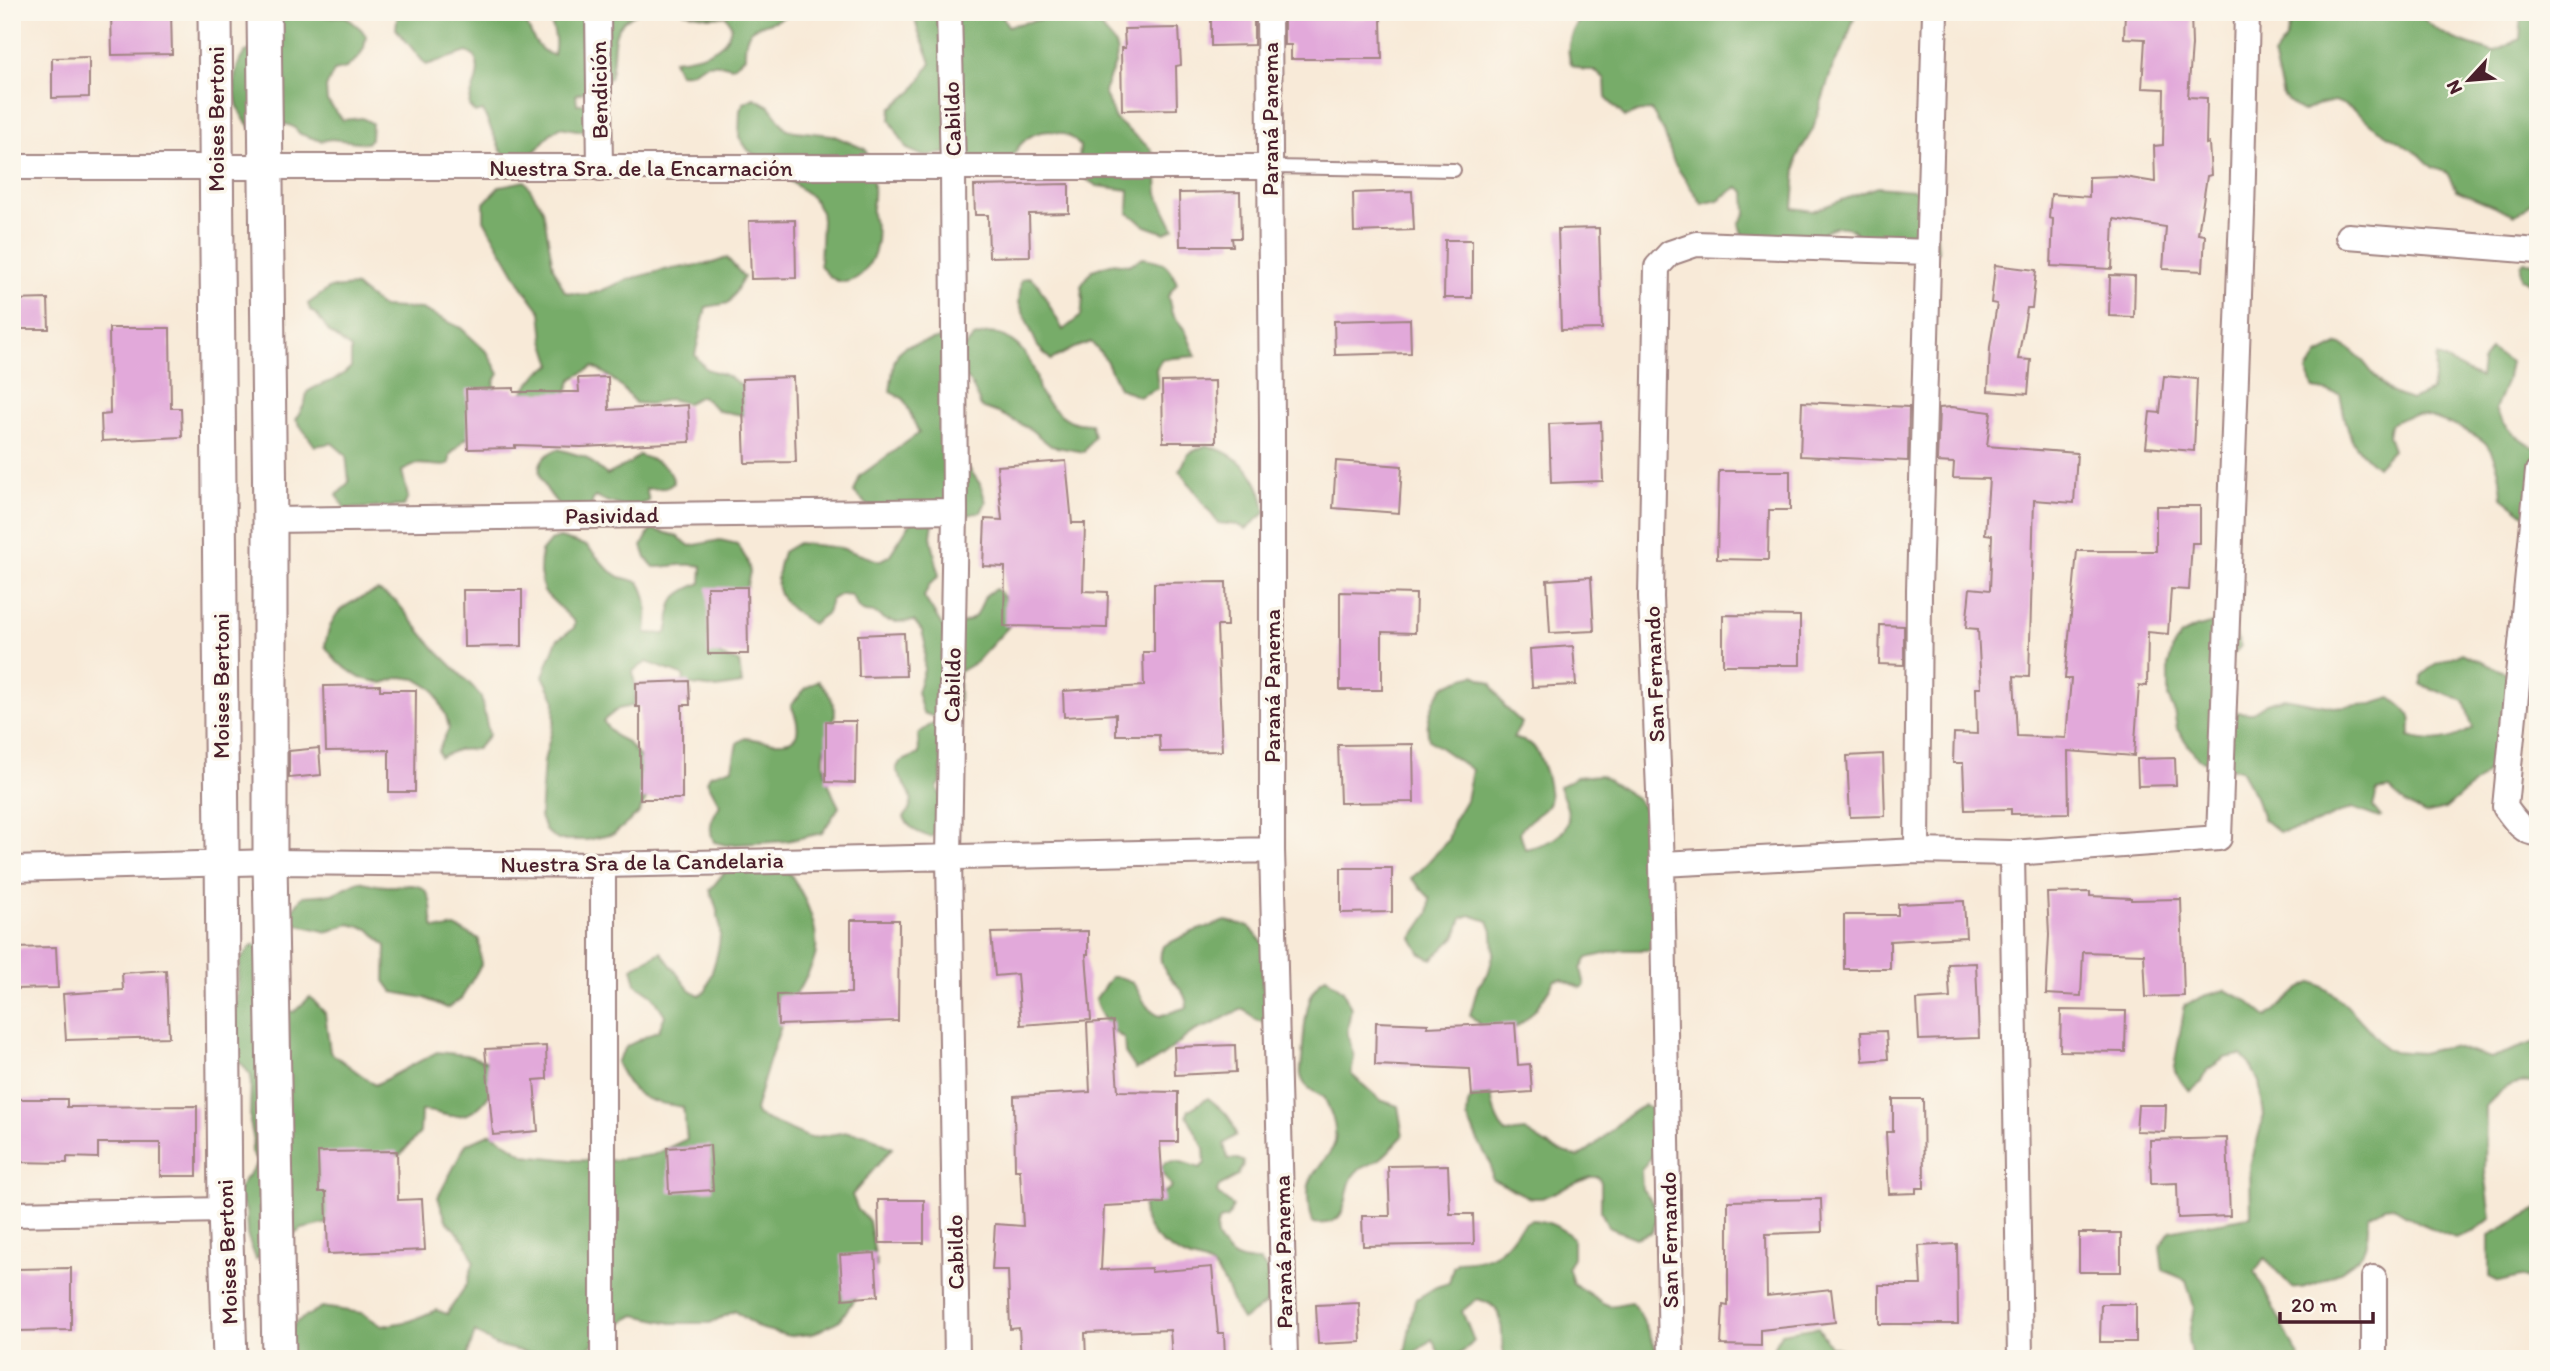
<svg xmlns="http://www.w3.org/2000/svg" width="2550" height="1371" font-family="Itim,sans-serif">
<style>
.forest{fill:#77ac69;stroke:#60664a;stroke-width:2}
.building{fill:#e2a9da}
.lines{fill:none;stroke-linecap:round;stroke-linejoin:round}
.lane-casing{stroke:#a18482;stroke-width:16}
.street-casing{stroke:#a18482;stroke-width:28}
.secondary-casing{stroke:#a18482;stroke-width:37}
.lane{stroke:#fff;stroke-width:12}
.street{stroke:#fff;stroke-width:24}
.secondary{stroke:#fff;stroke-width:33}
.labels{text-anchor:middle;dominant-baseline:central;stroke-width:7;stroke-linejoin:round;paint-order:stroke}
.street-label{font-size:23px;fill:#4a1f2b;stroke:#fbf7ec}
</style>
<rect width="100%" height="100%" fill="#fbf7ec"/>
<filter id="ink" filterUnits="userSpaceOnUse"><feTurbulence type="fractalNoise" baseFrequency=".0143" numOctaves="2"/><feDisplacementMap in="SourceGraphic" scale="14" xChannelSelector="R" yChannelSelector="G"/><feConvolveMatrix kernelMatrix="1 2 1 2 8 2 1 2 1" color-interpolation-filters="sRGB"/></filter>
<filter id="wash" filterUnits="userSpaceOnUse"><feTurbulence type="fractalNoise" baseFrequency=".00686" numOctaves="4" result="noise"/><feDisplacementMap in="SourceGraphic" scale="28" xChannelSelector="R" yChannelSelector="G"/><feGaussianBlur stdDeviation="1.57" result="paint"/><feColorMatrix in="noise" values="0 0 0 0 0 0 0 0 0 0 0 0 0 0 0 0 0 1.4 0 .05"/><feComposite in="paint" operator="in"/></filter>
<g filter="url(#wash)">
<rect width="100%" height="100%" fill="#f8ead8"/>
<path class="forest" d="M270,12H311L326,17L345,16L361,29L366,36L364,48L359,57L346,68L334,71L326,87L327,101L343,120L362,118L372,123L371,138L367,143L331,139L321,141L300,134L294,127L286,124L257,132C232,115 228,75 245,52L255,49Z
M398,12H522C529,28 535,53 554,55C557,42 555,27 546,16L548,12H638C604,29 618,48 610,78L593,90L576,94L577,104H592L596,126L582,131L560,127L550,134L531,156H507L501,151L483,111L475,113L469,106C471,88 483,75 475,57L467,52L426,65L396,29Z
M683,12H791C766,33 744,13 745,57L732,67C725,65 715,62 707,64C696,68 692,75 679,73L673,60C695,58 729,52 731,25L726,16L709,17Z
M915,12H1000L1008,26L1047,18L1095,21C1128,54 1117,54 1104,92L1115,119L1151,149L1156,160L1158,196L1174,228L1165,233L1146,226L1128,213L1129,190L1097,186L1078,174L1080,146C1066,129 1039,125 1022,143C1012,153 1015,158 1000,166L953,152L923,156L907,149L890,120L891,108L913,91L931,63C926,45 914,30 915,12Z
M1586,12H1856L1845,45L1832,69L1813,129L1797,157L1793,208L1813,211L1877,187L1914,190L1933,198L1938,251L1860,241L1853,229C1832,223 1825,229 1812,245L1743,238L1739,224L1746,213L1745,192L1738,187L1718,200L1702,204L1674,163L1664,132L1651,110L1637,112L1625,117L1606,98L1605,80L1594,70H1584L1572,65C1563,47 1573,26 1586,12Z
M2294,12H2418C2436,36 2466,44 2494,52L2520,39L2522,12H2538V195L2525,209L2515,215L2456,190L2447,173L2432,167L2420,155L2372,125L2354,109L2335,101L2317,105L2302,112L2283,96L2273,56L2286,39Z
M754,98L769,106L787,130L832,135L865,149C872,164 874,181 873,198C873,203 871,209 872,214C873,224 879,230 877,241C873,273 843,301 820,265L822,220L821,212L813,198L748,150L739,137L740,110L744,103Z
M525,181L543,209L553,267L565,292L585,295L598,292L629,279L664,270L713,263L727,258L744,277L729,303L706,307L695,355L706,369L725,375L758,395L748,416L719,411L701,396L687,403L669,399L651,404L635,403C623,387 611,375 593,367L572,379L558,412L522,393L539,372L552,365L544,340L541,312L523,288L484,220V203L500,186Z
M1142,258C1164,261 1167,262 1177,283L1168,296L1172,314L1185,330L1196,356L1162,359L1156,369L1158,388L1139,397L1119,388L1105,358L1091,342L1074,348L1051,360L1038,347L1019,303L1021,280L1029,277L1037,283L1063,330L1081,316L1083,299L1081,286L1092,270L1113,263L1129,265Z
M2524,262L2538,263V289L2521,278V266Z
M355,286L382,307L422,309L461,328L488,353L499,374L494,382L496,391L492,425L464,440L450,455V463L444,466L417,464L402,471L408,497L404,506L345,509L337,495L349,482L346,455L332,443L315,446L296,420L305,403L307,392C325,380 335,384 351,367V349L329,332L318,316L310,310L308,304L330,288Z
M988,333C1011,334 1028,352 1035,373C1038,380 1037,387 1041,394C1047,404 1063,418 1074,422C1079,424 1086,423 1091,424L1094,436L1084,452L1051,446L1030,429L1001,414L981,407C976,395 974,384 964,376L961,457L980,484L986,502L981,512L959,517L934,516L931,536L939,576L929,585L924,597L943,627C955,625 968,624 976,615C986,603 978,597 996,589C1009,599 1010,610 1010,625L976,662L959,672V705L937,718L923,713L917,692L924,670L925,643L922,631L914,621L896,622L885,620L875,613L865,612L859,609L851,595L841,594L831,600L827,613L812,624C778,600 770,593 783,552L798,543L841,548L879,561L889,556L913,519L868,506L854,492L860,476L919,433L904,399L890,392L894,362L898,353L906,346L945,337L965,347L974,337Z
M2339,344C2363,352 2370,376 2390,391C2395,395 2404,397 2411,400L2432,391L2437,356L2480,378L2482,362L2490,349L2510,362L2506,382L2495,410C2505,427 2519,441 2538,449V513L2527,516L2502,497C2501,478 2498,461 2487,445C2480,434 2429,414 2416,415C2406,415 2399,420 2390,424L2388,436L2393,450L2377,467C2347,443 2347,430 2340,394L2314,389L2307,371L2318,355Z
M1206,445C1240,455 1262,476 1265,513L1246,529L1238,525L1218,523L1180,471L1188,454Z
M558,449L585,457L607,475L630,463L639,455C656,461 670,464 674,483L665,488L646,489L649,501C627,512 615,504 595,497L592,502L593,511L562,509C545,489 523,463 558,449Z
M651,529L677,536L690,546L720,540L737,544L747,560L750,572L746,589L721,637L720,656L739,662L742,684L716,688L683,684L684,676L647,662L633,671L636,693L633,706L618,709L603,721L615,736L627,742L651,771V790L638,814L614,834L587,840H558L546,831L540,817L544,761L554,722L555,700L543,676L557,640L574,628L575,622L544,592L540,573L541,552L550,541L560,538L587,546L608,569L620,577L639,582C649,597 648,616 646,633L665,634C673,625 667,612 673,602C678,592 692,587 701,583L702,566C685,562 671,567 654,567L646,558L642,546Z
M378,591L396,601L435,649L473,687L481,697L489,735L477,749L457,750L440,757L438,751L449,728L446,716L434,690L416,679L401,677L383,683L360,678L337,662L325,646C331,608 346,604 378,591Z
M2228,619L2241,646L2227,661L2234,712L2251,713L2267,703L2284,698L2333,707L2372,704L2391,698C2408,711 2415,715 2409,737C2434,744 2451,741 2473,728L2464,701L2422,685V675L2435,664L2462,653L2511,675L2497,764L2445,809L2425,814L2406,804L2390,789L2377,791L2373,807L2381,817L2379,818L2352,808C2327,818 2307,830 2279,832L2263,819L2256,797L2241,770L2219,766L2198,759L2177,729L2174,710L2168,697V666L2173,648L2181,635L2195,628Z
M1474,675L1491,683L1505,707L1522,723L1513,738C1518,740 1525,741 1529,743C1541,749 1554,794 1548,805C1541,816 1529,816 1520,832L1525,849C1543,845 1571,837 1568,813C1567,805 1562,795 1559,787L1576,777L1600,775L1636,798L1649,815L1660,928L1651,950H1621L1587,958L1581,969L1585,985L1581,988L1562,979L1555,980C1537,1008 1530,1022 1499,1037L1488,1034L1470,1015L1478,986L1488,974L1494,953L1493,934L1488,921L1470,915L1462,918L1456,936L1432,959L1421,954L1412,938L1429,913L1430,898L1411,878L1420,871L1448,840L1453,822L1466,800L1472,770L1429,740C1426,727 1428,719 1432,707C1440,683 1452,682 1474,675Z
M818,681C854,717 821,731 824,764C826,779 832,794 839,807L822,833L787,841L726,845L714,842C707,827 712,818 720,805L707,781L710,775L732,768L737,743L745,738C776,742 813,753 791,705L806,688Z
M933,723L943,727L941,782L937,788L951,815L943,827L931,837C918,833 910,830 904,817C922,795 903,788 896,769L900,762L919,754L918,734Z
M784,866C801,887 819,923 816,951C815,967 795,993 788,1009C774,1041 764,1077 755,1111L758,1116L810,1138L847,1132L868,1135L892,1148L852,1195L858,1210L869,1221L877,1266L840,1320L813,1334L789,1336L759,1328L735,1311L710,1323H672L635,1315L620,1323L574,1359H553L495,1345L475,1332L466,1359H281L289,1333L295,1323L322,1307L362,1313L382,1326L410,1321L436,1310L447,1314L467,1284L474,1261L465,1241L446,1220L438,1197L466,1144L491,1133L525,1155L571,1160L605,1161L653,1155L687,1139L683,1107C644,1101 634,1099 616,1062L627,1046L659,1030L665,1015L652,995L636,984L632,968L661,952L688,988L699,995L706,991C719,948 728,933 710,890L727,869Z
M359,881C368,883 378,886 387,886C403,887 424,878 430,900C433,910 430,917 434,928L444,929L455,927L479,939L481,965L461,999L447,1008L425,998L393,992L385,981L386,946L369,929L349,924L327,932L284,921L303,896L332,894Z
M1226,921L1249,926L1272,954L1268,1024L1256,1020L1244,1009C1232,1012 1226,1017 1215,1023C1208,1027 1198,1028 1190,1034C1173,1046 1157,1064 1136,1069L1125,1053L1124,1038C1107,1029 1102,1018 1095,1000L1111,977C1146,976 1134,1005 1160,1016L1187,1007C1186,980 1151,975 1163,946L1192,932Z
M252,945L262,947L285,1010L294,1012L310,997L325,1013L330,1052L375,1085L437,1052L466,1055L489,1062L500,1078C489,1096 478,1117 455,1116C443,1116 433,1110 421,1111L420,1133L400,1155L385,1158L329,1196L332,1210L326,1224L302,1229L256,1259L247,1235L246,1211L237,1193L244,1180L258,1163L251,1152L254,1140L250,1122L251,1076L242,1064L231,1060L240,960Z
M1326,977L1343,991L1351,1008L1347,1033L1354,1057L1351,1074L1380,1100L1398,1106L1403,1136C1396,1143 1388,1153 1380,1159C1372,1164 1363,1166 1356,1172C1340,1188 1356,1229 1313,1223C1310,1211 1306,1198 1309,1185C1313,1170 1325,1161 1332,1149C1341,1134 1331,1111 1324,1097C1314,1092 1303,1087 1301,1075C1300,1071 1302,1063 1302,1059C1304,1036 1304,988 1326,977Z
M2313,982C2343,995 2363,1024 2385,1048L2393,1051L2421,1053L2451,1046L2491,1058L2538,1041V1084C2512,1078 2502,1089 2486,1106L2485,1172L2491,1218L2475,1231L2455,1238L2420,1223L2392,1206L2385,1207L2369,1216C2368,1226 2368,1241 2364,1249C2357,1265 2310,1291 2293,1288L2264,1258L2255,1272L2300,1359H2192L2188,1339L2194,1307L2186,1280L2163,1270L2160,1247L2170,1231C2197,1224 2224,1223 2251,1216L2250,1167L2264,1115L2259,1082L2251,1066L2241,1055L2225,1058L2207,1070L2202,1082L2190,1091L2181,1081L2174,1067L2185,1005L2204,996L2225,990L2248,1001L2267,1017L2299,989Z
M1478,1087L1489,1090C1495,1106 1493,1120 1506,1133L1525,1131L1552,1148L1578,1157C1606,1141 1617,1118 1645,1105L1660,1112C1658,1138 1660,1151 1641,1170L1642,1189C1656,1206 1662,1210 1652,1232L1636,1238L1608,1227L1601,1211V1182L1598,1177H1590L1542,1198H1530L1492,1179L1491,1164L1478,1141L1467,1117L1468,1104Z
M1208,1098C1222,1109 1233,1117 1236,1135L1224,1144L1228,1159H1238L1244,1162L1238,1176L1219,1186L1217,1193L1233,1206L1228,1218L1220,1220C1209,1235 1226,1256 1242,1260C1247,1262 1255,1261 1260,1261L1276,1283L1270,1290L1266,1304L1242,1320C1230,1303 1228,1281 1212,1267C1206,1262 1198,1261 1191,1259C1168,1250 1142,1235 1143,1206L1172,1187C1169,1180 1163,1177 1160,1169L1166,1162L1178,1161L1200,1168L1205,1163L1204,1148L1187,1115L1189,1110Z
M2538,1209V1284L2520,1277L2499,1282L2489,1277V1235Z
M1530,1220C1548,1220 1560,1227 1573,1238V1257L1568,1267L1573,1283L1603,1303L1610,1306L1631,1302L1639,1312L1661,1359H1505C1497,1333 1512,1307 1477,1299L1462,1311L1474,1341C1464,1352 1457,1358 1441,1357L1432,1339L1412,1355L1405,1353L1415,1300L1436,1287L1449,1283L1453,1267L1458,1262C1476,1261 1493,1259 1506,1245C1516,1235 1516,1228 1530,1220Z
M1818,1327L1830,1346L1866,1356L1868,1359H1764L1773,1351L1781,1333Z"/>
<g id="blocks">
<path class="building" d="M111,12H171L172,54L112,55Z
M1211,12H1246V18H1254V45L1211,46Z
M2125,12L2191,13L2192,45L2188,97L2207,98L2206,144L2209,143L2211,175L2207,176L2198,234L2205,235L2203,271L2163,269L2166,227L2114,219L2112,269L2051,266L2053,219L2049,218L2051,194L2089,197V177L2118,176L2155,182L2154,146L2163,145L2164,89L2142,88L2145,39L2124,38Z
M1284,18H1381L1382,59H1291V45H1284Z
M1179,28L1181,65L1176,66L1177,109L1122,110L1121,48H1125L1124,29Z
M89,57V97L52,98V58Z
M1069,184V213L1029,214L1030,256L989,257L988,215H975L974,186Z
M1412,191L1414,230L1354,232L1353,193Z
M1240,192L1241,238H1232L1233,246H1180L1179,193Z
M795,220L796,278L751,279L749,221Z
M1599,228L1602,329L1561,330L1558,229Z
M1445,240H1472V298H1444Z
M1995,265L2036,270L2032,308H2027L2018,359L2031,360L2028,394L1988,391L1990,347L1997,304L1991,303Z
M2110,275L2135,276L2134,317L2109,316Z
M48,299L49,329H12V300Z
M1410,319L1411,353L1335,355L1334,321Z
M109,328H170L171,408H181L182,437L102,441L101,415L110,414Z
M2164,376L2197,379L2194,451L2146,447L2150,412L2160,413Z
M608,377L609,410L688,405L690,442L581,447L515,445V448L468,449L466,389L514,388V392H579L578,378Z
M793,377L796,462L745,463L742,379Z
M1215,381L1216,442H1163L1162,382Z
M1802,402L1909,407L1908,461L1800,456Z
M1952,407L1991,412L1987,446L2077,453L2074,503L2034,500L2029,677L2014,676L2017,736L2066,738L2071,679H2065L2077,551H2156V506H2200V543H2192L2189,590L2171,589L2168,634L2148,632L2147,686L2139,685L2134,756L2068,751L2069,813L2011,814V809L1965,810L1963,763H1953L1954,733L1977,734L1976,688H1981L1978,629L1966,628L1970,588L1990,590L1992,535L1985,534L1989,479L1953,478L1954,463L1937,462L1939,408Z
M1601,422L1603,481L1551,483L1549,424Z
M1066,461L1072,523H1085L1083,591L1108,592L1107,628L1004,626L1005,567L983,566L985,519L1002,520L997,466Z
M1336,461L1402,466L1399,513L1333,508Z
M1719,471H1790V510H1769L1768,560L1717,559Z
M1591,577L1594,631L1550,633L1547,580Z
M1226,582L1227,626H1217L1222,751L1160,752L1159,735H1116V714L1064,717L1063,691L1144,686L1143,652H1154V583Z
M707,587H747L748,654H708Z
M463,590H522V646L464,647Z
M1340,592L1416,594L1415,633L1382,632V690H1340Z
M1723,615L1800,616V665H1723Z
M1880,625L1904,626V665L1879,664Z
M904,633L906,676L859,677L858,635Z
M1573,646L1576,685L1532,687L1530,649Z
M689,681L690,705H682V799H640V707H636V683Z
M380,685V690H416L415,792H389V750L326,751L324,686Z
M826,721H856L855,783L826,782Z
M1413,744L1414,802L1340,803L1338,745Z
M319,748L321,775L289,778V751Z
M1883,754L1885,816L1850,817L1847,756Z
M2175,758L2176,785L2138,786L2137,759Z
M1341,868H1392V912L1341,913Z
M2090,892V896L2131,898V900L2181,899L2184,996L2146,997L2144,954L2083,952L2081,996L2046,994L2049,935L2047,893Z
M1964,901L1966,937L1890,941V969H1844V915H1898V904Z
M851,920H899L898,1021L778,1025L777,995L851,993Z
M1088,931V954H1086L1091,1020L1021,1025L1017,974L995,976L991,933Z
M56,947L58,988L13,989L12,948Z
M1976,963L1979,1038L1919,1040L1917,1000L1950,998L1948,964Z
M166,970L169,1037L66,1040L63,994L123,990L122,973Z
M2061,1010L2126,1011L2125,1052L2060,1051Z
M1113,1021L1118,1091L1178,1092V1142H1160L1164,1203L1104,1206L1101,1270L1151,1268V1272L1212,1267L1218,1333H1224L1225,1359H1172L1170,1330L1085,1333L1086,1359H1021L1019,1328L1010,1329L1008,1270H992L995,1224L1023,1226L1020,1170H1015L1014,1096L1090,1092L1087,1023Z
M1376,1022L1428,1024L1427,1027L1515,1023L1518,1065L1530,1064L1532,1092L1472,1096L1470,1069L1375,1065Z
M1886,1031L1888,1059L1863,1061L1861,1032Z
M1235,1045L1236,1072L1175,1075L1174,1047Z
M546,1046L547,1079L534,1080L538,1131L493,1135L485,1049Z
M16,1099H67V1107L197,1106V1176H160V1143H98V1158L67,1157V1163L16,1162Z
M1893,1099H1923L1924,1188H1916V1193L1889,1194L1886,1132H1893Z
M2138,1105H2166L2165,1132L2136,1131Z
M2227,1138L2230,1216L2178,1218L2177,1183L2151,1184L2150,1140Z
M710,1145L713,1190L669,1193L667,1148Z
M397,1151L398,1200L422,1199L425,1250L328,1254L326,1192H319L318,1152Z
M1448,1165L1450,1214H1473L1474,1244L1363,1246L1362,1216H1390L1388,1166Z
M1821,1199L1822,1232L1766,1234L1767,1296L1831,1289L1835,1322L1761,1330V1346L1721,1345L1723,1305L1728,1306V1201Z
M878,1200H924V1243H879Z
M2079,1233H2121V1272H2079Z
M1957,1244L1958,1324H1879V1285H1921L1919,1246Z
M875,1253L878,1296L843,1299L840,1255Z
M71,1268V1330L15,1331V1269Z
M1359,1303L1361,1342L1318,1344L1316,1305Z
M2101,1304H2136V1342H2100Z"/>
</g>
</g>
<g filter="url(#ink)">
<use href="#blocks" fill-opacity="0" stroke="#a18482" stroke-width="2"/>
<g class="lines">
<g class="lane-casing">
<path id="lane" d="M1270,167L1454,170"/>
</g>
<g class="street-casing">
<path id="street" d="M598,12L600,168
M949,12L953,168L955,511L949,857L957,1359
M1269,12L1272,423V850L1285,1359
M12,167H1270
M2348,236L2538,251
M2538,471L2505,807C2513,818 2523,834 2538,833
M270,520L955,511
M1917,851L1919,590L1935,12
M2012,853L2020,1359
M1662,864L1917,851L2012,853L2219,838L2242,213L2247,12
M12,869L270,862L603,865L1272,850
M12,1214L225,1210
M603,1359V865
M1671,1359L1662,864L1651,597L1657,267L1670,253L1696,244L1928,252
M2374,1359V1278"/>
</g>
<g class="secondary-casing">
<path id="secondary" d="M215,12L225,1210L230,1359
M264,12L270,520V862L279,1359"/>
</g>
<use href="#lane" class="lane"/>
<use href="#street" class="street"/>
<use href="#secondary" class="secondary"/>
</g>
</g>
<g class="labels">
<g class="street-label">
<text transform="translate(599 90) rotate(-91)">Bendición</text>
<text transform="translate(216 119) rotate(-90)">Moises Bertoni</text>
<text transform="translate(952 119) rotate(-92)">Cabildo</text>
<text transform="translate(1270 119) rotate(-90)">Paraná Panema</text>
<text x="641" y="168">Nuestra Sra. de la Encarnación</text>
<text transform="translate(612 515) rotate(-1)">Pasividad</text>
<text transform="translate(1654 674) rotate(-92)">San Fernando</text>
<text transform="translate(952 685) rotate(-89)">Cabildo</text>
<text transform="translate(221 686) rotate(-90)">Moises Bertoni</text>
<text transform="translate(1272 686) rotate(-90)">Paraná Panema</text>
<text transform="translate(642 862) rotate(-1)">Nuestra Sra de la Candelaria</text>
<text transform="translate(1669 1240) rotate(-91)">San Fernando</text>
<text transform="translate(227 1252) rotate(-92)">Moises Bertoni</text>
<text transform="translate(955 1252) rotate(-91)">Cabildo</text>
<text transform="translate(1283 1252) rotate(-91)">Paraná Panema</text>
</g>
</g>
<rect width="2550" height="1371" fill="none" stroke="#fbf7ec" stroke-width="42"/>
<g transform="translate(2469 80) rotate(244)" stroke="#fbf7ec" stroke-width="5" paint-order="stroke">
<path d="M0-5L12 26L0 18L-12 26Z" fill="#4a1f2b"/>
<text y="-10" font-size="19" font-weight="bold" text-anchor="middle" fill="#4a1f2b">N</text>
</g>
<path d="M2280 1312v10h93v-10" fill="none" stroke="#4a1f2b" stroke-width="3.5"/>
<text x="2291" y="1312" font-size="21" fill="#4a1f2b" stroke="#fbf7ec" stroke-width="5" paint-order="stroke">20 m</text>
</svg>
